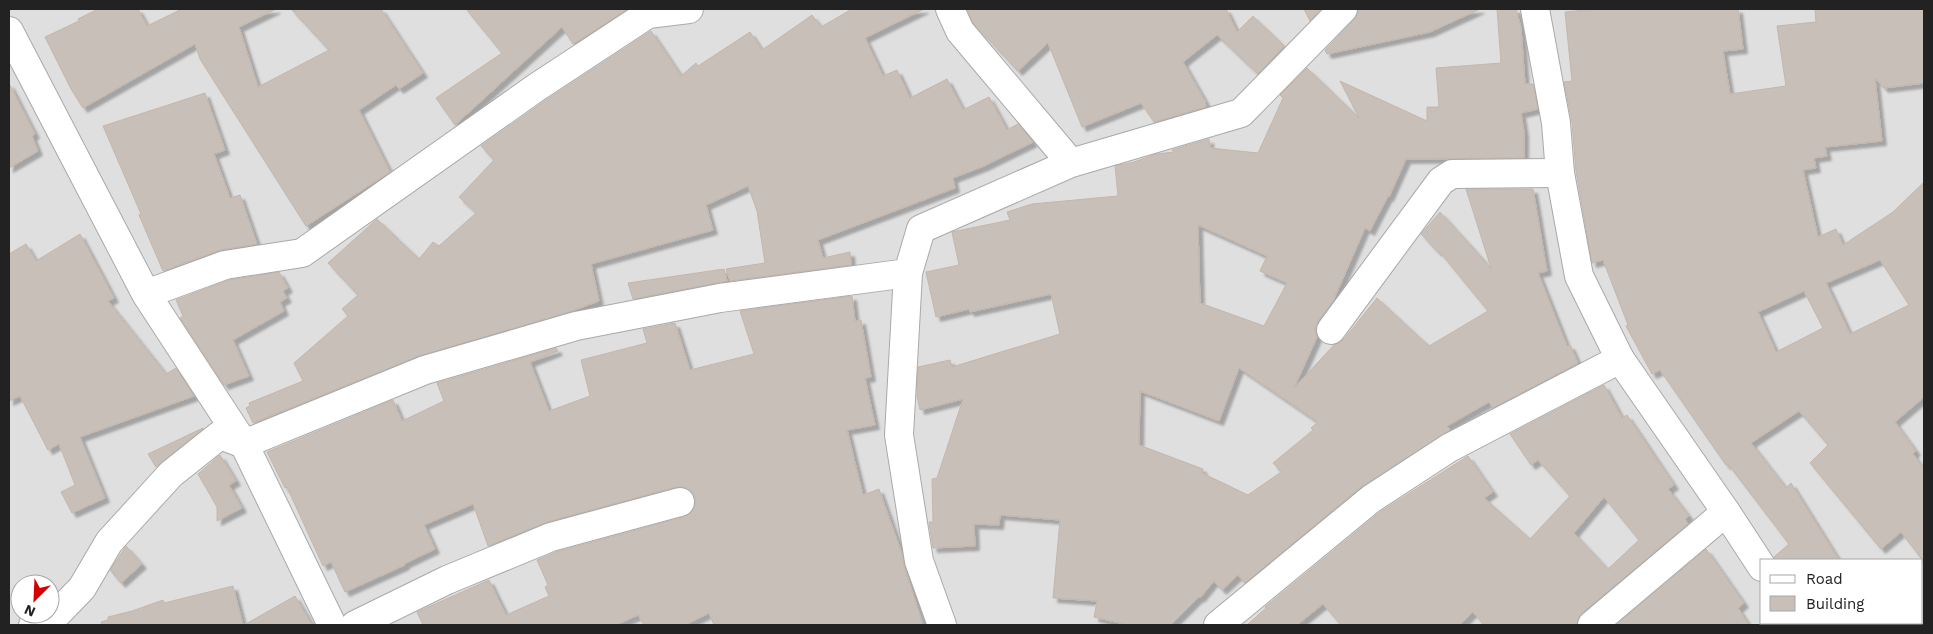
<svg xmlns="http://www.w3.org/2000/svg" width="1933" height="634" font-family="'Work Sans',sans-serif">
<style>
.residential{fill:#e0dfdf;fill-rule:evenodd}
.building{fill:#c7bfb8;stroke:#c4b6ab;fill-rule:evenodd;filter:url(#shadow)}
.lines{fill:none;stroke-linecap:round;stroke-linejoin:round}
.minor-casing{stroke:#a9a9a9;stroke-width:30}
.tertiary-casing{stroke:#a9a9a9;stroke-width:30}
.minor{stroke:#fff;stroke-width:28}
.tertiary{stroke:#fff;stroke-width:28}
</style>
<defs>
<filter id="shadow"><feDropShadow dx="4.5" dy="4.5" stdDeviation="1" flood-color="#0004"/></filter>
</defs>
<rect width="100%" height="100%" fill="#f2efe9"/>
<path class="residential" d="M9,9H1924V625H9ZM1762,560H1922V623H1762ZM20,584H50V614H20Z"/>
<path class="building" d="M98,9H138L147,26L182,9H276L239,27L258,87L329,50L291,9H381L423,73L399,89L396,85L359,110L390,172L306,226L200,59L195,44L83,108L71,89L45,37L79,21L78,19Z
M466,9H628L573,44L562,27L455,125L436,98L502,53Z
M852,9H924L865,38L883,76L897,70L910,98L947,79L963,110L989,97L1007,130L1018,124L1033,142L984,166L953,178L955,188L818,240L823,258L850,252L851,265L730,281L726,269L765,263L757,211L748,186L706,205L713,230L591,264L599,301L566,313L419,356L253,423L246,408L250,406L249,403L303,381L294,363L348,316L342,309L358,295L328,263L377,219L419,259L433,242L439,246L476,213L459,197L494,160L481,146L546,100L651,31L681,76L696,63L698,66L750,32L762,50L812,15L821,27Z
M967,9H1226L1237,32L1253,16L1284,46L1258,74L1217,35L1183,62L1205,101L1206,107L1154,122L1141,103L1082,127L1048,43L1018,71L973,23Z
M1304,9H1321L1310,21Z
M1358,9H1480L1430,32L1327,54L1325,50L1354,20L1358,13Z
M1497,9H1516L1521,28L1525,84H1533L1538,109L1521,113L1524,132V158L1406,159L1389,197L1388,196L1370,231L1365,228L1333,301L1318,321L1315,329L1317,337L1294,388L1334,345L1344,339L1377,298L1429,346L1488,311L1439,251L1438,252L1421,234L1440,212L1491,268L1466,189H1533L1547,271L1538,273L1567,346L1570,345L1578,363L1493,408L1489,402L1447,426L1450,430L1361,487L1245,583L1238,575L1222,590L1214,581L1200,598L1199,597L1171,625H1128L1094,617L1097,601L1053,598L1060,520L1000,515L999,525L974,524L975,546L933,548L929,522H933L932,479L937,478L963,399L920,410L917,396L918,367L950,360L952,367L1060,334L1051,294L970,312L969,309L936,317L926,272L959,265L952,232L1010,220L1007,212L1032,204L1118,196L1115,166L1134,162L1157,154L1174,152L1172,150L1209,139L1210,148L1258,153L1283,98L1280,95L1307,68L1359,118L1340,81L1427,121V107H1439L1436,68L1501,63ZM1198,225L1267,256L1260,271L1287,283L1264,326L1200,303ZM1239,368L1318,422L1311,428L1313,430L1273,463L1281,472L1248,495L1202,473L1203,469L1139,445L1140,391L1219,421Z
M1596,9H1738L1743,49L1723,51L1730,94L1786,86L1777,26L1816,22L1815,9H1924V83L1884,88L1875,78L1882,141L1825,147L1827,156L1814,158L1816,168L1803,170L1818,237L1836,229L1843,245L1893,212L1924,182V397L1895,422L1916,451L1913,454L1924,469V562L1901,532L1881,549L1810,463L1828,445L1799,411L1751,443L1786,488L1791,483L1839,560H1776L1774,557L1789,544L1728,464L1726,465L1660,370L1652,374L1626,326L1628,325L1603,260L1592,263L1576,171L1572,122L1564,82L1572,81L1565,12ZM1880,260L1909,305L1850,334L1826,283ZM1804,291L1823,328L1776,352L1758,312Z
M9,83L35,134L32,136L38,151L9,168Z
M205,93L225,150L214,154L230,198L240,195L257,244L220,250L163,271L139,215L141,214L103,126Z
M80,234L114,298L108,301L166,374L176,368L194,396L80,437L105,498L72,513L61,492L75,485L59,444L48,450L20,396L9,401V254L26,244L36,261Z
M724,269L727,281L633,299L628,283Z
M279,272L288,288L283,291L287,298L280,302L284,311L233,340L249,376L224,385L180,318L183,316L176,300L229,280Z
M852,296L855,321L861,320L871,377L865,378L875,425L847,430L863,495L879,489L902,554L904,566L923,625H714L709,613L685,625H644L638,615L616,625H423L417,612L489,580L506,615L549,596L545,587L548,585L537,560L556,552L684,517L691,513L695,506V497L691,491L684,487H676L547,522L488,546L473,504L424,525L435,549L404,564L405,565L345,592L331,562L323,566L287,487L285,488L267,452L393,400L402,421L444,401L437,383L556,348L558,351L530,362L549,411L590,396L581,360L647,343L643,329L675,323L690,370L754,354L740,311Z
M1604,385L1622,418L1627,415L1674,485L1668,489L1689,516L1685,519L1688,524L1582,613L1578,619L1577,625H1484L1473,612L1460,625H1341L1323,604L1297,625H1247L1266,608L1265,607L1380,512L1468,456L1493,492L1484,498L1530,539L1570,496L1538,460L1531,465L1510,434ZM1604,497L1639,540L1608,569L1574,533Z
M203,429L156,467L148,454L203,428Z
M220,455L236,481L229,485L242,508L217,521V507L198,474Z
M126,546L142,564L121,583L110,570Z
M1706,549L1744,603L1738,608L1749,625H1616Z
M233,586L243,625H102L101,622L108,620V617L132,611L163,600L164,603Z
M295,596L312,625H244Z"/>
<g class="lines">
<g class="minor-casing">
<path id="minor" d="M950,9L960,31L1071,163
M9,31L146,294L244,444L332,625
M146,294L225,265L302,253L537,87L648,14L689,9
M1331,330L1441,181L1452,174L1560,173
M33,625L48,623L82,588L109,542L171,474L220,435L244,444L425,370L576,326L720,298L908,273
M355,625L447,580L551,537L680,502
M942,625L919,561L899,435L908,273L921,229L1071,163L1241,113L1343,9
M1218,625L1371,499L1449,448L1620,359
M1592,625L1726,512"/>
</g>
<g class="tertiary-casing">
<path id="tertiary" d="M1535,9L1556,123L1560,173L1579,276L1620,359L1726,512L1762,567
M1798,623L1799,625"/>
</g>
<use href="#minor" class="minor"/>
<use href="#tertiary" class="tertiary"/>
</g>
<rect width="1933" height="634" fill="none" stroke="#222222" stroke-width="20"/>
<rect x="1760" y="559" width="162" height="65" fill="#ffffff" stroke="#a7a7a7"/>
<rect x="1770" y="575" width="25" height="8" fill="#ffffff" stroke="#a7a7a7"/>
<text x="1806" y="584" font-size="15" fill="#222222">Road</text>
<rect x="1770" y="596" width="25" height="15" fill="#c7bfb8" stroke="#a7a7a7"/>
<text x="1806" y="609" font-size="15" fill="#222222">Building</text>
<g transform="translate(35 599) rotate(204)"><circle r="24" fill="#ffffff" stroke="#a7a7a7"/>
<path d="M0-4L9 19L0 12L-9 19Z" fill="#d40000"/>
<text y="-8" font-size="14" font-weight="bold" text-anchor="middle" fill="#222222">N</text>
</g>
</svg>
